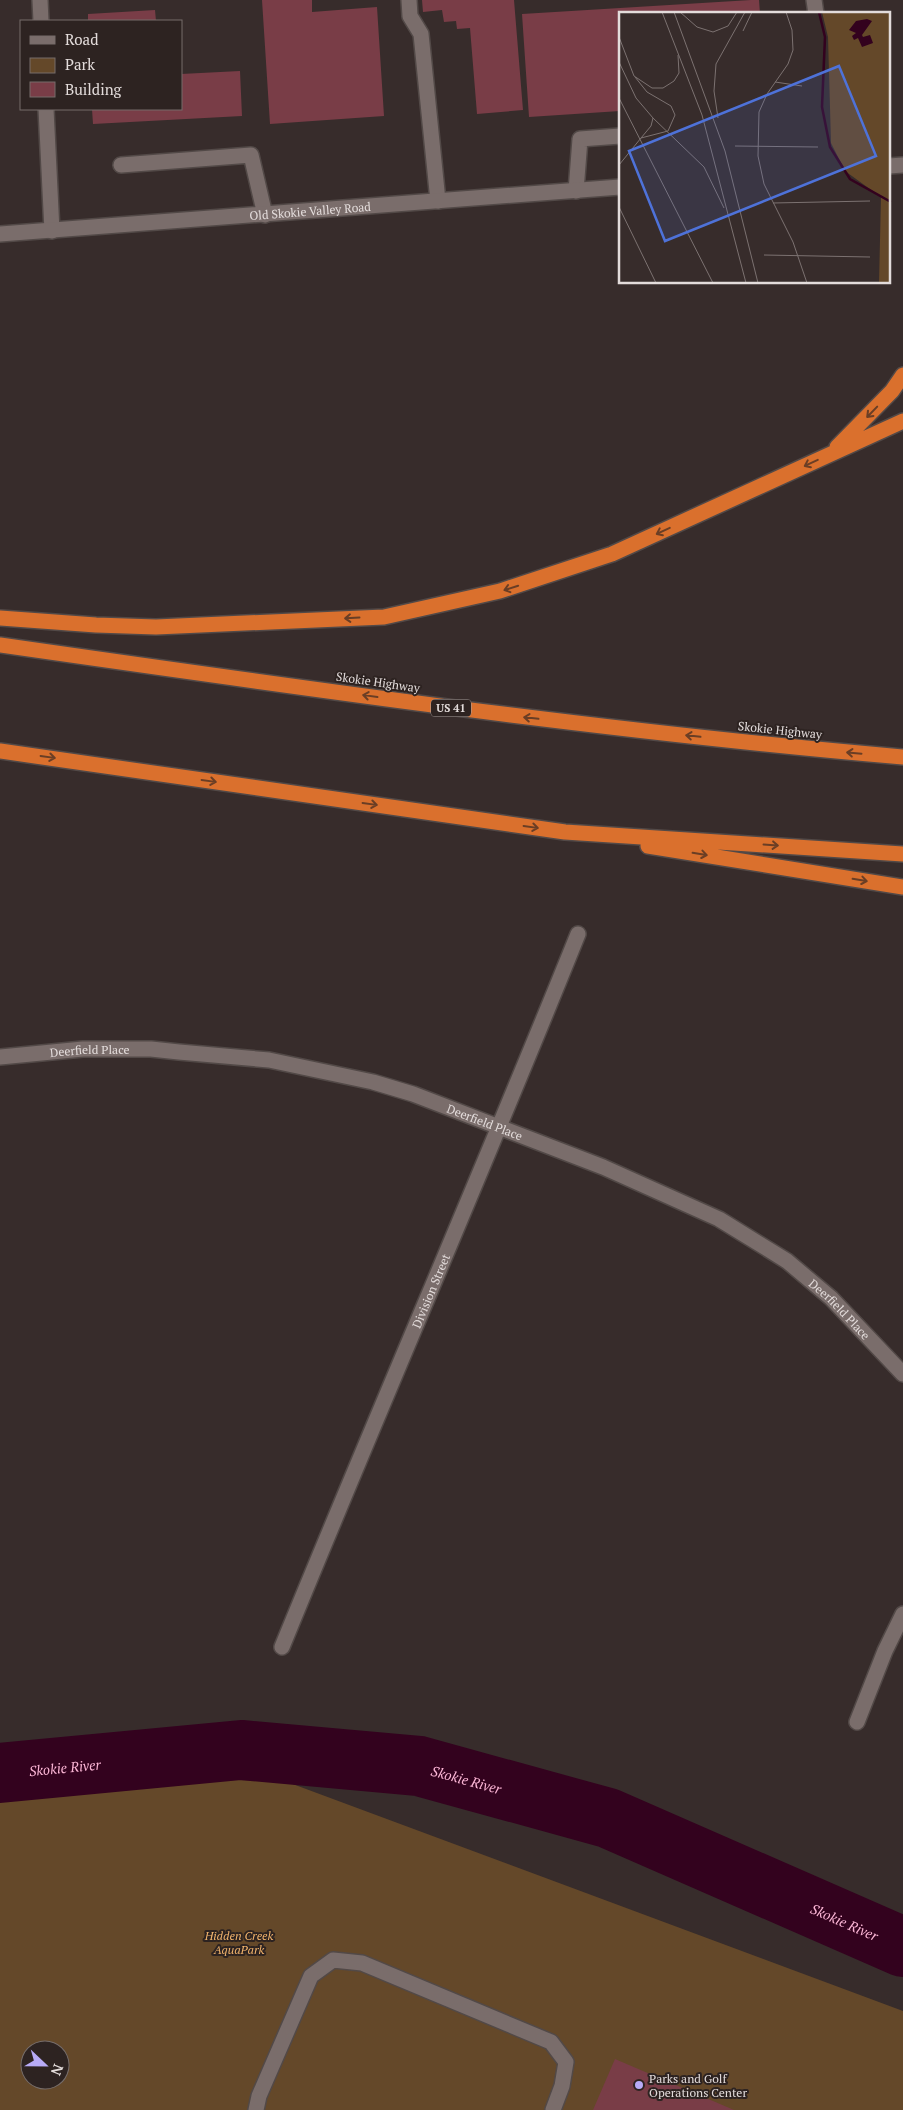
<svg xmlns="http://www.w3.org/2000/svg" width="903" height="2110" font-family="'PT Serif',serif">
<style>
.green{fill:#644829;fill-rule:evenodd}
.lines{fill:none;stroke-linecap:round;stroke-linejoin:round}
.river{stroke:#33021e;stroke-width:60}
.building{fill:#793d47}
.minor-casing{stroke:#524947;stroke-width:18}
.highway-casing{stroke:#524947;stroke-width:18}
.minor{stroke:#7a6d6b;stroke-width:15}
.highway{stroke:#da702d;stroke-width:15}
.oneway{stroke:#6a3e25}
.poi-dot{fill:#b8abf7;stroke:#2d2321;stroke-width:2}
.labels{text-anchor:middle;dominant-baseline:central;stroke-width:4;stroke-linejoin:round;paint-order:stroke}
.shield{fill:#2d2321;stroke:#aca4a3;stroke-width:1}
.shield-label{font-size:11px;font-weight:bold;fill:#e3dcdb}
.street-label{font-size:12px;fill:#e3dcdb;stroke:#2d2321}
.park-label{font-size:12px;font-style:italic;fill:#f1b36c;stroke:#2d2321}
.poi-label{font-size:12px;fill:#e3dcdb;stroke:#2d2321;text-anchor:start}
.water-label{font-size:14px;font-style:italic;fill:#fab4d4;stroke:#2d2321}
.inset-river{fill:none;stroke:#33021e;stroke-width:2.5}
.inset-road{fill:none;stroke:#7c7271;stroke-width:1}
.view{fill:#4e72d9;fill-opacity:0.15;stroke:#4e72d9;stroke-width:2.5}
.inset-edge{fill:none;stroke:#e3dcdb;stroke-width:2.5}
</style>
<rect width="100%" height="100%" fill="#372c2b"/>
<path class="green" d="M263,1773L903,2011V2110H0V1795ZM30,2050H60V2080H30Z"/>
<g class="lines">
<path class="river" id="s1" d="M0,1773L241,1750L419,1766L608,1818L903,1947"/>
</g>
<path class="building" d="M262,0H312V12L377,7L384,116L270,124Z
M422,0H514L523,110L477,114L470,28L457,29L456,21L444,22L442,10L423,12Z
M751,0H759L760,14H620V111L529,117L522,14Z
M155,10L156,21H88V14Z
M240,71L242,116L93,124L92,109H181V74Z
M615,2059L734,2110H593Z"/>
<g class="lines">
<g class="minor-casing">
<g id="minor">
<path d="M40,0L41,21"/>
<path d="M409,0L410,16L421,34L438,201"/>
<path d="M814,0L816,14"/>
<path d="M46,109L52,231"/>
<path d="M121,165L251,155L265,215"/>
<path d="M889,166L903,165"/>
<path d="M576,191L580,139L620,136"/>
<path id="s2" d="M0,234L620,187"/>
<path id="s3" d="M0,1057L83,1049H151L179,1052L269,1060L373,1082L413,1094L603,1167L719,1219L787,1261L831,1298L903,1374"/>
<path id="s4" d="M282,1647C379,1409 482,1173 578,934"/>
<path d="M857,1722L885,1651L903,1614"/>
<path d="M256,2110L259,2096L311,1976L333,1960L362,1963L551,2042L566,2062L562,2086L553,2110"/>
</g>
</g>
<g class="highway-casing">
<path id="highway" d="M837,447L892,391L903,375
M0,618L96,625L156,627L384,617L500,591L612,554L903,421
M0,645C300,688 601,731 903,757
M0,751L565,832L903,854
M648,846L903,887"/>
</g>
<use href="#minor" class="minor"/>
<use href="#highway" class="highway"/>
</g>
<defs><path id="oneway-shaft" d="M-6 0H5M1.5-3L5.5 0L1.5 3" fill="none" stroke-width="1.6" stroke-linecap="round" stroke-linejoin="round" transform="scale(1.25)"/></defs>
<g class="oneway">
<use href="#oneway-shaft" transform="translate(872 412) rotate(134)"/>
<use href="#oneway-shaft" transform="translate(811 463) rotate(155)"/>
<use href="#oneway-shaft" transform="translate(663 531) rotate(155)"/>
<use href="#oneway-shaft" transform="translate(511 588) rotate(162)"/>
<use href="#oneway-shaft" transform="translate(352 618) rotate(177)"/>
<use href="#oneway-shaft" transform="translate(370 696) rotate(-172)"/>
<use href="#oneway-shaft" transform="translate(531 718) rotate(-174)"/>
<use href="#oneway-shaft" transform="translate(693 736) rotate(-174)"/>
<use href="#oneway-shaft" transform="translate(854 753) rotate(-175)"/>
<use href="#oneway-shaft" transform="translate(48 757) rotate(8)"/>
<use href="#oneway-shaft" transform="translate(209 781) rotate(8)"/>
<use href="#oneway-shaft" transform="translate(370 804) rotate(8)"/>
<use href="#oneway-shaft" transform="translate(531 827) rotate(8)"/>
<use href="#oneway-shaft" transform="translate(771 845) rotate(4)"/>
<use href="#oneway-shaft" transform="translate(700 854) rotate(9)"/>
<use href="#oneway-shaft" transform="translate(860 880) rotate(9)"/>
</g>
<circle class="poi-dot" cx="639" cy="2085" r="5"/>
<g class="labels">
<rect class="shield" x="431" y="699.5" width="40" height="17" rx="4"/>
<g class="shield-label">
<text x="451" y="708">US 41</text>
</g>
<g class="street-label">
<text stroke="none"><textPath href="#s2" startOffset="311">Old Skokie Valley Road</textPath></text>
<text transform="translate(378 682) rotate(8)">Skokie Highway</text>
<text transform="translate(780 730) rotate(6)">Skokie Highway</text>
<text stroke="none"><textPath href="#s3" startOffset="90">Deerfield Place</textPath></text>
<text stroke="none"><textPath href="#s3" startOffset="495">Deerfield Place</textPath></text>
<text stroke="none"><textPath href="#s4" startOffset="386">Division Street</textPath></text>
<text stroke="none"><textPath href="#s3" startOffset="900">Deerfield Place</textPath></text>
</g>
<g class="park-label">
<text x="239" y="1935">Hidden Creek<tspan x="239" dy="14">AquaPark</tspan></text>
</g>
<g class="poi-label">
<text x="649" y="2078">Parks and Golf<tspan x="649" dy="14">Operations Center</tspan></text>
</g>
<g class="water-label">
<text stroke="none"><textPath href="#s1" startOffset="65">Skokie River</textPath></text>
<text stroke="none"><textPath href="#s1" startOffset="470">Skokie River</textPath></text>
<text stroke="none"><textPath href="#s1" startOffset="875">Skokie River</textPath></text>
</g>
</g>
<g transform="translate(619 12)">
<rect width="271" height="271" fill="#372c2b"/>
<path d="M203,0H271V271H260L262,185L226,159L212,131L209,25Z" fill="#644829"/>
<path d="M248,7L253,9L243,23L244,25L251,23L254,31L243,35L239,26L235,28L233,24L237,21L230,18L237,9Z" fill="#33021e"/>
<path class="inset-river" d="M200,0L206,25L203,95L211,135L231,167L272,190"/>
<path class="inset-road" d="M43,0L83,103L127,271M55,0L106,139L139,271M61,0L78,15L94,20L109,14L118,0M167,0L173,18L174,38L169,52L148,82L140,100L139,144L145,172L174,230L188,271M124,19L133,0M0,25L15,64L33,76H44L55,69L60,61L59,43M0,50L17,86L34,106L32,114L22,126M16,65L28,80L52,94L56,103L49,119L22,126M156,70L183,74M0,86L94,271M34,106L85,155L105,196M99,106L95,79L97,52L126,0M116,134L199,135M0,153L22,126M154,191L251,189M0,195L37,271M145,243L251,245"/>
<path class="view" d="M220,54L257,144L46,229L10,139Z"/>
<rect width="271" height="271" class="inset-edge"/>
</g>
<rect x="20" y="20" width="162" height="90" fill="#2d2321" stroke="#766d6b"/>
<rect x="30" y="36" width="25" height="8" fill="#7a6d6b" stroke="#766d6b"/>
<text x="65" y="45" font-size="15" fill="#e3dcdb">Road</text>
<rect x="30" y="58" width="25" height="15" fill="#644829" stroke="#766d6b"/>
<text x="65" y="70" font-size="15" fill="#e3dcdb">Park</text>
<rect x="30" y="82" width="25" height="15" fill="#793d47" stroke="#766d6b"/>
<text x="65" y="95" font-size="15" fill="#e3dcdb">Building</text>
<g transform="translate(45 2065) rotate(112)"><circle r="24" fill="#2d2321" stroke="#766d6b"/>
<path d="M0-4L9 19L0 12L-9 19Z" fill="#b8abf7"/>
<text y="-8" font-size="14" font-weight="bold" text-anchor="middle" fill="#e3dcdb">N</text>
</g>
</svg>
